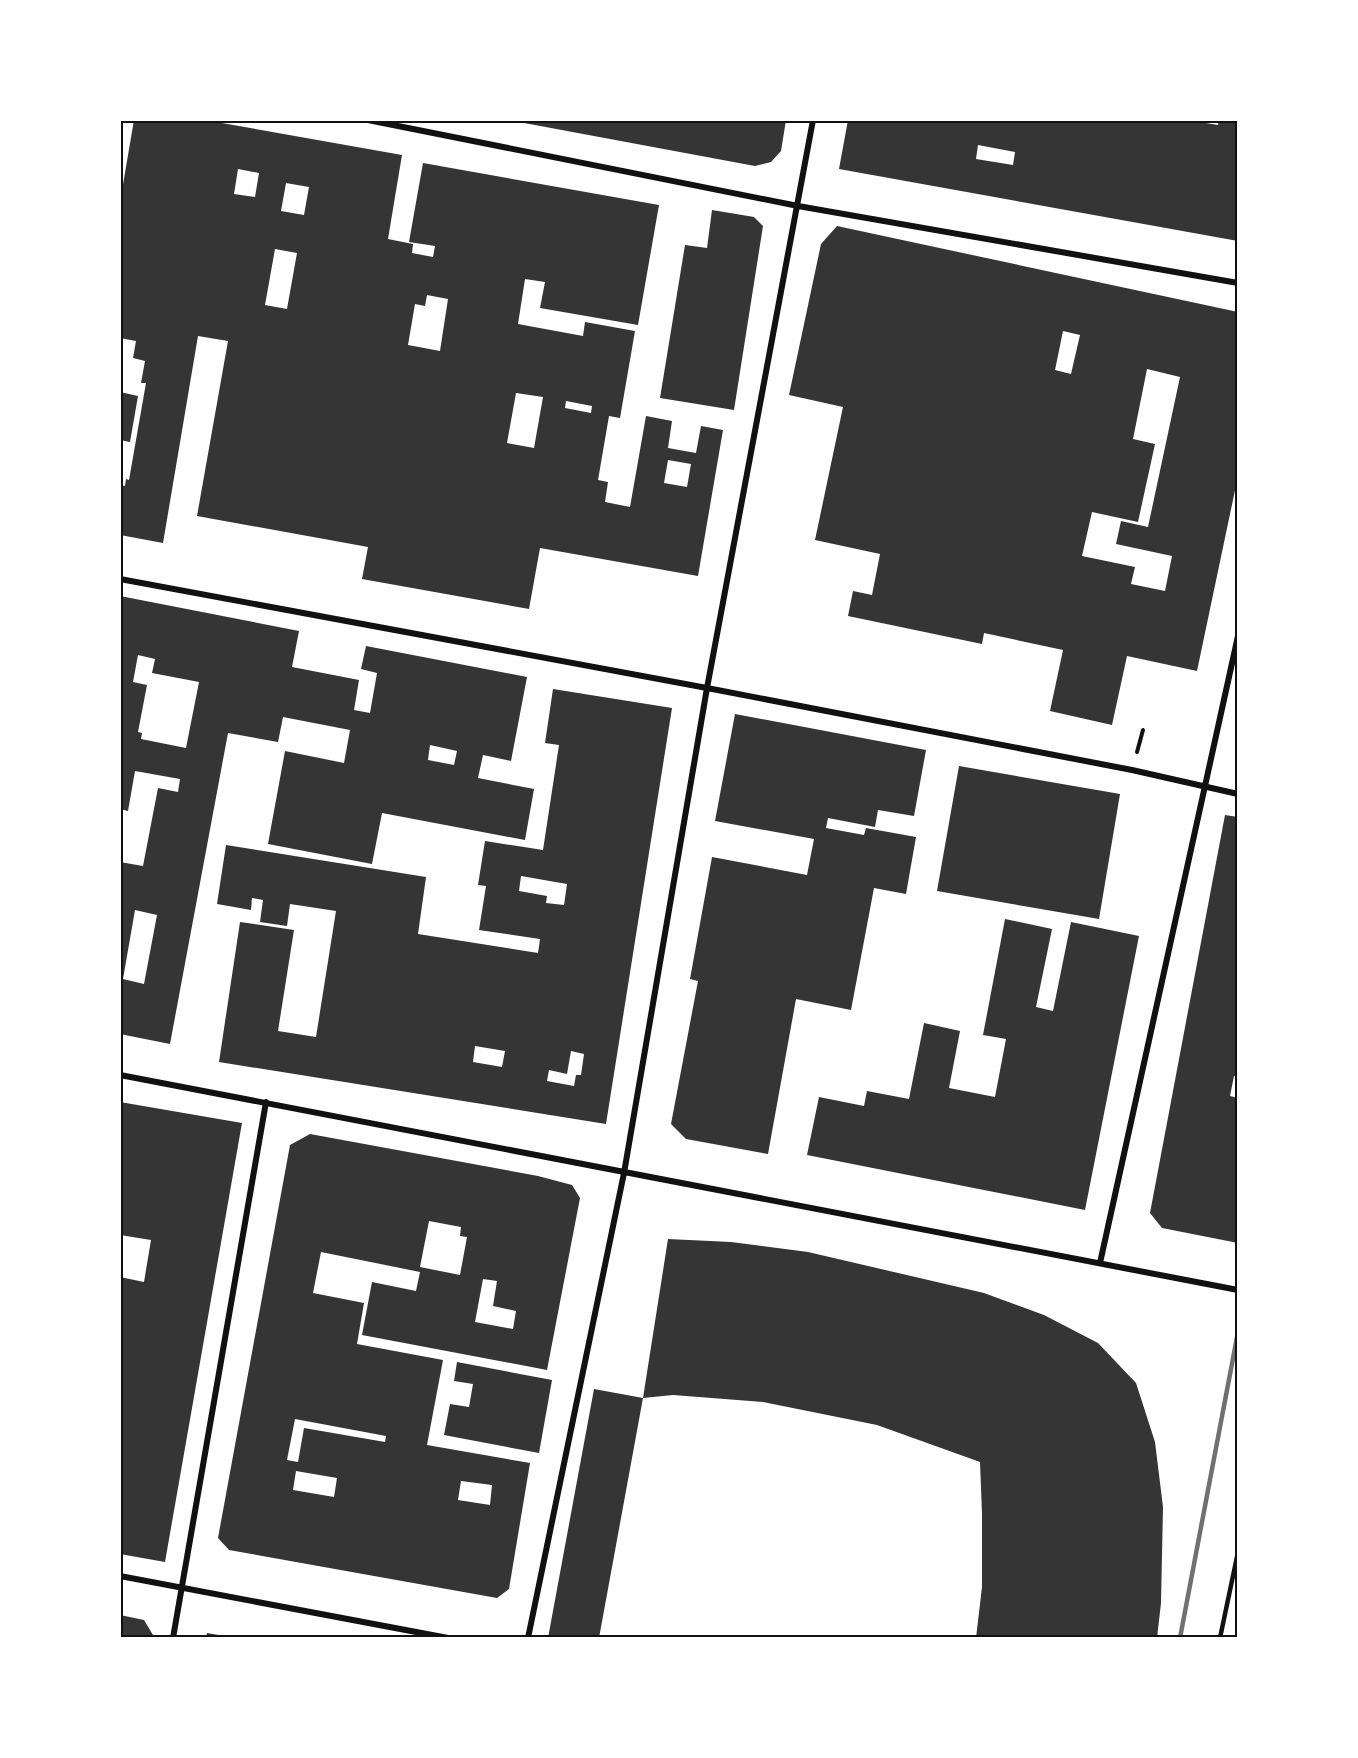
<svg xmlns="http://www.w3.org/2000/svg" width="1358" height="1758" font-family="'Space Grotesk',sans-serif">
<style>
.building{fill:#353535;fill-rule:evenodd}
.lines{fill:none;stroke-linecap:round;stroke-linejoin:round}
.path{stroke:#111;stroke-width:4}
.service{stroke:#111;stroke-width:4.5}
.minor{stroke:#111;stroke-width:6}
.rail{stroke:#707070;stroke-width:4.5}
.neatline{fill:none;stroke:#111;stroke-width:2}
</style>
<rect width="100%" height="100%" fill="#fff"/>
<path class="building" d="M134,120H205L402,155L388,239L413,244L412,253L433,257L435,246L409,242L423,163L659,205L638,325L540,308L545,282L525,279L518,324L583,336L585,322L635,331L620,418L609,416L598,480L608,482L605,502L630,507L646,416L672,421L668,448L696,453L701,426L723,430L698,576L540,548L529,609L362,579L368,547L197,516L228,341L198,336L163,543L120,535V485L125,486L126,479L129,480L146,383H141L145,361L133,358L136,341L120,338V202ZM238,169L259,173L255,197L234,194ZM286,183L309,187L304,215L281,211ZM275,249L297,253L287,309L265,305ZM427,295L448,299L440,351L408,345L415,304L425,306ZM516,393L543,397L534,448L507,443ZM566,401L592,406L591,413L565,408ZM668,460L691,464L687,487L664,483Z
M508,120H786L781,151L771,162L755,166Z
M848,120H1188L1218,125L1219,120H1238V241L839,169ZM978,145L1015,152L1013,165L976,159Z
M712,210L754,217L763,226L734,410L660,398L685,245L707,248Z
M837,226L1238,312V476L1197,671L1127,656L1112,725L1050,711L1063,650L984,633L982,644L848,616L853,591L872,595L880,554L815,540L843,407L789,395L821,244ZM1063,331L1080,335L1071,374L1055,370ZM1147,369L1180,377L1148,527L1121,521L1116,544L1172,556L1165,591L1131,584L1135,567L1082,556L1092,512L1138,522L1155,444L1133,439Z
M120,392L138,396L130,442L120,440Z
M120,596L299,631L292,667L359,680L354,710L370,713L377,673L361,669L366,646L527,677L511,761L483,755L478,778L534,789L525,840L382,813L372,864L268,844L285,751L344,763L350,730L283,717L278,742L228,733L170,1044L120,1034V862L143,866L158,788L178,792L180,779L135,771L128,811L120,809ZM138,655L155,659L152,673L199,682L186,748L141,739L142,733L138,732L147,685L133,682ZM430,745L457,751L454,765L428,760ZM135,910L157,915L144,984L123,979Z
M553,689L672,708L606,1124L219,1062L240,922L294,930L278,1031L316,1037L336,911L290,904L287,926L260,922L263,900L252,898L251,910L217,904L226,845L426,877L418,934L538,953L540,939L479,930L486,886L478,885L485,841L543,850L559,745L545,743ZM521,876L567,884L564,905L546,903L547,896L519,891ZM475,1046L505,1051L502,1067L473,1062ZM571,1051L584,1054L581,1075H576L574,1086L547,1081L549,1070L567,1074Z
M735,714L926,750L914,816L878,810L875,827L828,818L826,828L864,835L866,828L916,837L906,894L874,888L851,1010L796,999L768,1154L686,1139L671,1124L698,981L690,979L712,857L807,875L814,839L715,821Z
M959,766L1120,794L1099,919L937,891Z
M1225,815L1238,817V1077L1234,1076L1230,1096L1238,1098V1243L1162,1228L1150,1213Z
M1005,919L1052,929L1036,1007L1053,1011L1071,922L1139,936L1085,1210L807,1155L819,1097L864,1106L867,1091L909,1099L924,1023L960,1031L949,1088L995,1097L1006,1039L983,1035Z
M120,1102L242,1123L165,1562L120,1554V1277L144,1282L151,1240L120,1235Z
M310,1134L538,1176L572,1185L580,1198L547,1370L362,1335L372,1282L416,1291L420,1272L321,1252L313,1293L364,1303L357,1344L443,1360L427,1445L530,1463L509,1589L497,1598L229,1550L218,1538L290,1145ZM429,1221L461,1227L460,1236L467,1237L460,1275L420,1267ZM483,1279L497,1281L493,1306L516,1311L513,1329L475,1322ZM295,1419L386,1436L385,1442L304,1428L298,1462L287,1460ZM296,1471L337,1478L334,1497L293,1490ZM461,1481L492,1485L490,1505L458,1500Z
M668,1239L731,1242L808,1252L984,1293L1044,1315L1098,1343L1136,1383L1155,1442L1163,1507L1161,1603L1157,1638H976L982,1587V1514L980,1462L877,1425L763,1402L673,1395L643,1398L599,1638H548L594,1389L643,1398Z
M457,1362L552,1380L539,1453L444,1435L450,1404L469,1407L473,1384L454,1381Z
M120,1615L144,1620L153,1635L152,1638H120Z
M207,1633L230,1637V1638H206Z"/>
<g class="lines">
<path class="path" d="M1137,752L1143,730"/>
<path class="service" d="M1220,1638L1238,1552"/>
<path class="minor" d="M368,120L798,206L1238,283
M120,579L707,688L1132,770L1238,794
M120,1075L1238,1290
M1100,1263L1238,636
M120,1576L448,1638
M173,1638L266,1102
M528,1638L624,1173L707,688L813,120"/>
<path class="rail" d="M1180,1638L1238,1332"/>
</g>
<rect width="1358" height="1758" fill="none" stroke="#ffffff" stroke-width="243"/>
<rect x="122" y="122" width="1114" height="1514" class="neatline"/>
</svg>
